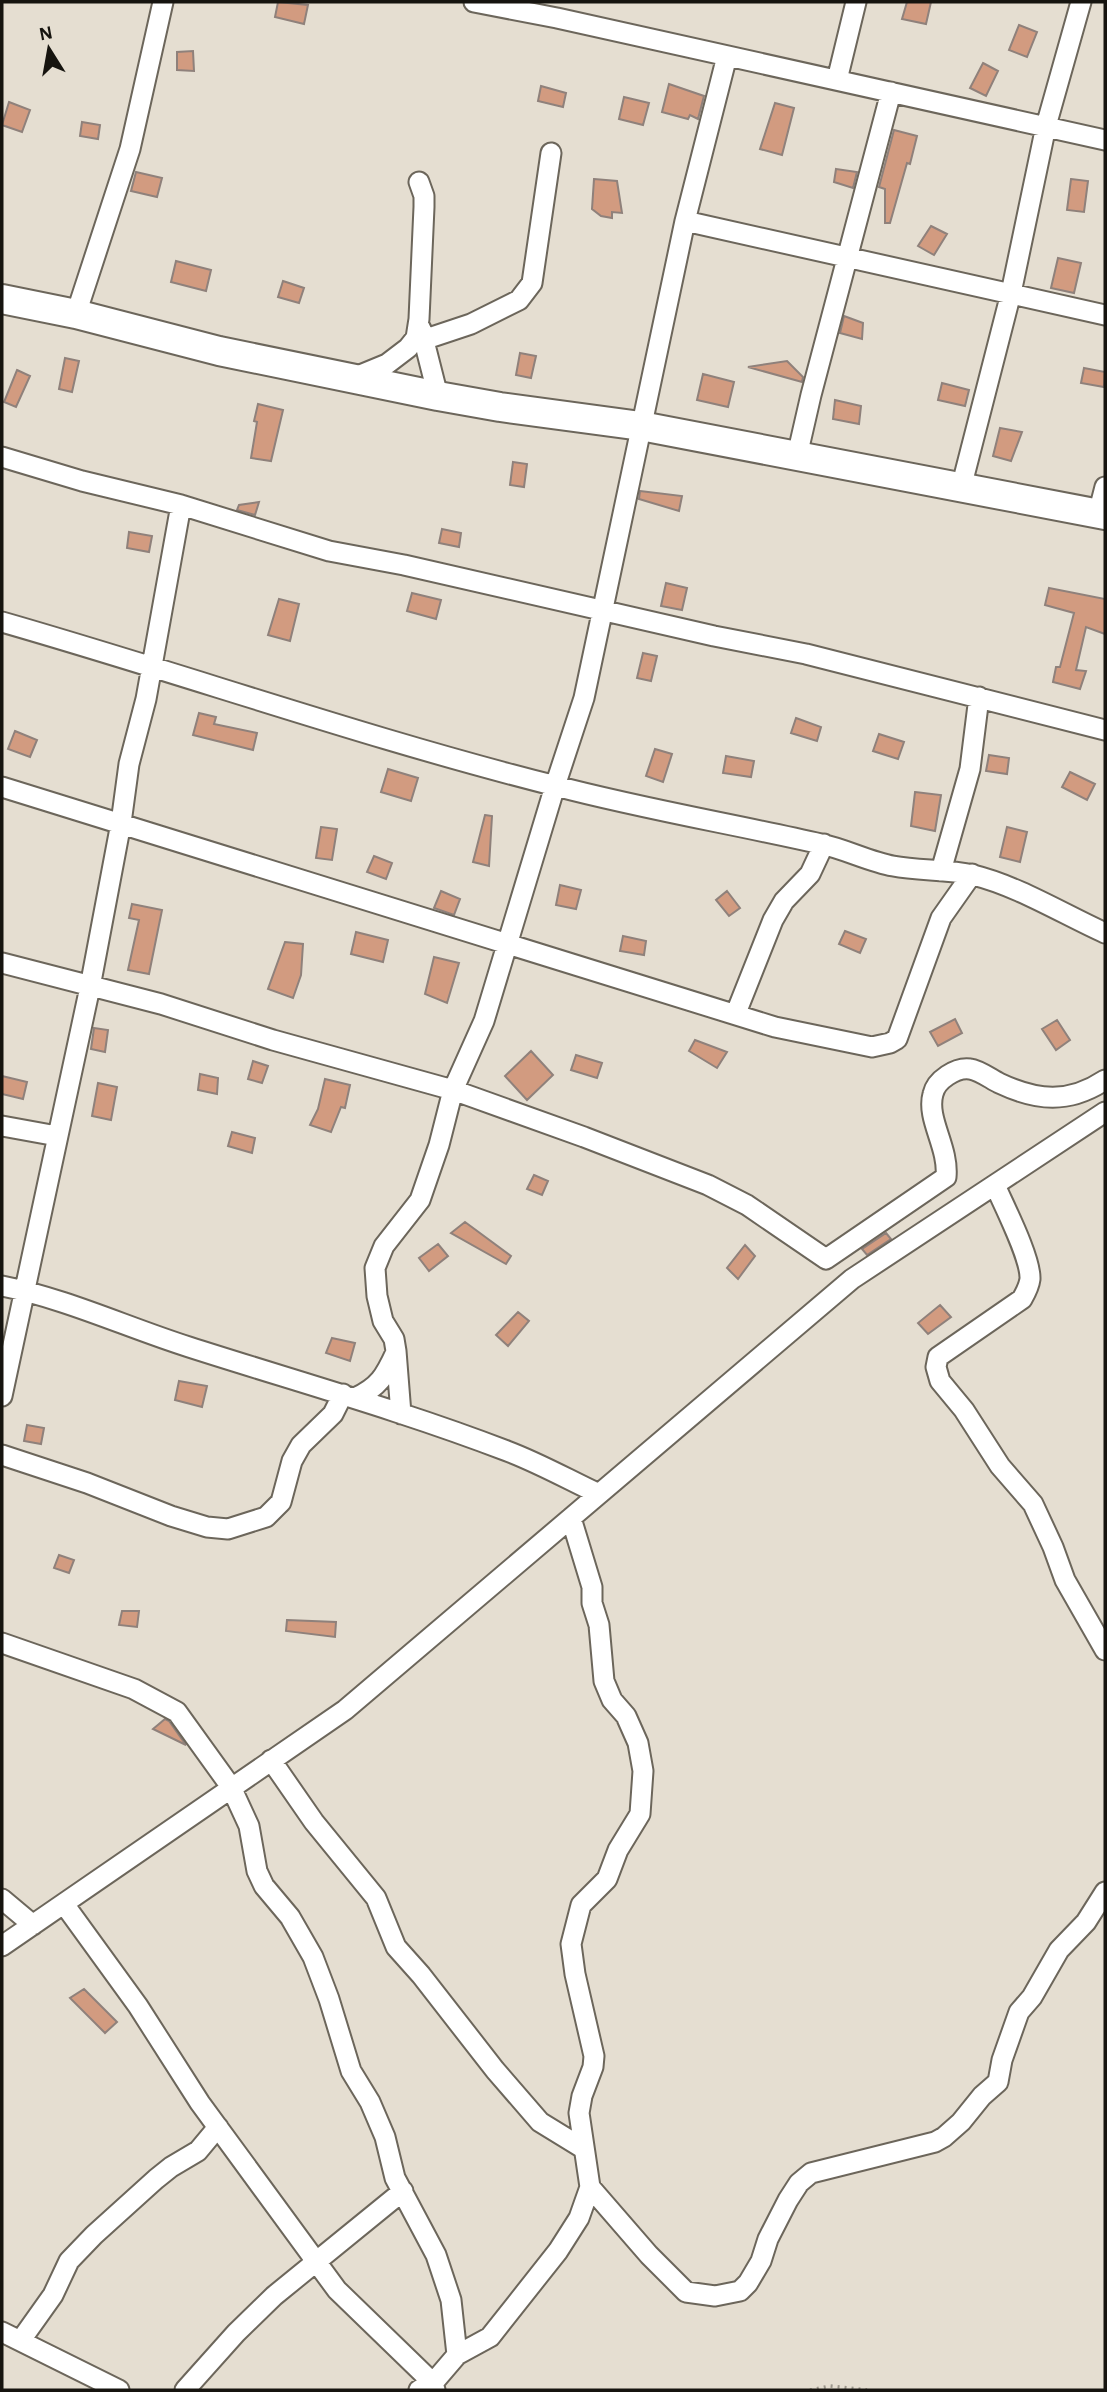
<svg xmlns="http://www.w3.org/2000/svg" width="1107" height="2392" font-family="'Alegreya Sans',sans-serif">
<style>
.building{fill:#d29b80;stroke:#8f817b;stroke-width:2}
.lines{fill:none;stroke-linecap:round;stroke-linejoin:round}
.street-casing{stroke:#6c665b;stroke-width:23}
.secondary-casing{stroke:#6c665b;stroke-width:32}
.path{stroke:#9b968b;stroke-width:3.5;stroke-dasharray:2 5;stroke-linecap:butt}
.street{stroke:#fff;stroke-width:19}
.secondary{stroke:#fff;stroke-width:28}
</style>
<rect width="100%" height="100%" fill="#e5ded1"/>
<path class="building" d="M278,2L308,5L304,24L275,17Z
M907,2H931L926,24L902,19Z
M1019,25L1037,32L1027,57L1009,50Z
M193,51L194,71L177,70V52Z
M983,63L998,71L986,96L970,88Z
M669,84L704,96L698,119L690,115L688,119L662,112Z
M541,86L566,93L563,107L538,101Z
M624,97L649,103L643,125L619,119Z
M9,102L30,110L22,132L2,125Z
M775,103L794,108L782,155L760,149Z
M82,122L100,125L98,139L80,136Z
M894,130L917,136L910,164L907,163L890,223H885V189L879,187Z
M836,169L857,172L853,188L834,182Z
M136,172L162,178L157,197L131,191Z
M594,179L617,181L622,213L612,212V218L601,216L592,209Z
M1071,179L1088,181L1084,212L1067,210Z
M931,226L947,234L934,255L918,246Z
M1058,258L1081,263L1074,293L1051,288Z
M176,261L211,270L206,291L171,282Z
M283,281L304,288L299,303L278,297Z
M844,316L863,323L862,339L840,333Z
M520,353L536,356L531,378L516,375Z
M65,358L79,361L72,392L59,389Z
M787,361L803,377L802,382L748,367Z
M1084,368L1105,372L1104,387L1081,383Z
M17,370L30,376L16,407L4,402Z
M703,374L734,382L728,407L697,400Z
M942,383L969,390L965,406L938,400Z
M835,400L861,406L859,424L833,419Z
M258,404L283,410L271,461L251,458L257,422L254,421Z
M1000,428L1022,432L1011,461L993,456Z
M513,462L527,464L524,487L510,485Z
M640,491L682,496L679,511L639,499Z
M259,502L255,515L237,510L239,505Z
M442,529L461,533L459,547L439,543Z
M129,532L152,536L149,552L127,548Z
M666,583L687,588L682,610L661,606Z
M1049,588L1105,599V634L1086,627L1076,670L1086,671L1080,689L1053,682L1056,667H1060L1074,613L1045,605Z
M412,593L441,600L436,619L407,611Z
M279,599L299,604L290,641L268,635Z
M643,653L657,656L651,681L637,678Z
M199,713L216,717L214,724L257,733L253,750L193,735Z
M796,718L821,727L817,741L791,733Z
M15,731L37,740L30,757L8,749Z
M879,734L904,742L898,759L873,751Z
M655,749L672,754L663,782L646,776Z
M989,755L1009,758L1007,774L986,771Z
M726,756L754,761L751,777L723,773Z
M388,769L418,778L411,801L381,792Z
M1070,772L1095,784L1087,800L1062,787Z
M915,792L941,795L935,831L911,826Z
M485,815L492,816L489,866L473,862Z
M321,827L337,829L332,860L316,858Z
M1007,827L1027,832L1020,862L1000,857Z
M374,856L392,863L386,879L367,872Z
M560,885L581,890L576,909L556,905Z
M441,891L460,899L454,915L434,908Z
M727,891L740,908L729,916L716,900Z
M132,904L162,910L149,974L128,970L139,920L129,918Z
M845,931L866,939L860,953L839,944Z
M356,932L388,940L383,962L351,954Z
M623,936L646,941L644,955L620,951Z
M285,942L303,944L301,975L293,998L268,989Z
M434,957L459,963L447,1003L425,994Z
M955,1019L962,1033L938,1046L930,1032Z
M1057,1020L1070,1040L1056,1050L1042,1029Z
M94,1028L108,1030L105,1052L91,1049Z
M695,1040L727,1052L717,1068L689,1051Z
M531,1051L553,1075L527,1100L505,1076Z
M576,1055L602,1063L597,1078L571,1070Z
M253,1061L268,1066L262,1083L248,1079Z
M200,1074L218,1078L217,1094L198,1090Z
M2,1076L27,1082L23,1099L2,1094Z
M325,1079L350,1085L345,1108L341,1107L331,1132L310,1125L318,1109Z
M98,1083L117,1087L111,1120L92,1116Z
M232,1132L255,1138L252,1153L228,1146Z
M534,1175L548,1181L542,1195L527,1189Z
M465,1222L511,1256L506,1264L451,1233Z
M886,1233L891,1239L867,1255L862,1249Z
M438,1244L448,1256L429,1271L419,1258Z
M745,1245L755,1256L738,1279L727,1268Z
M940,1305L951,1317L928,1334L918,1323Z
M518,1312L529,1321L508,1346L496,1335Z
M332,1338L355,1343L350,1361L326,1353Z
M179,1381L207,1386L202,1407L175,1400Z
M27,1425L44,1428L41,1444L24,1441Z
M59,1555L74,1560L69,1573L54,1568Z
M122,1611H139L137,1627L119,1625Z
M287,1620L336,1622L335,1637L286,1631Z
M165,1719L169,1721L186,1745L153,1729Z
M84,1989L117,2022L105,2033L70,1998Z"/>
<g class="lines">
<g class="street-casing">
<path id="street" d="M474,2L557,18L1105,140
M837,80L856,2
M685,221L1105,315
M76,314L130,149L163,2
M421,329L438,396
M423,340L471,324L519,300L532,283L551,153
M353,378L387,364L408,348L416,338L419,319L424,207V196L419,182
M797,456L811,395L891,92
M2,457L82,481L181,505L329,551L404,565L714,636L806,654L1105,730
M961,488L1011,293L1046,126L1081,2
M1098,514L1105,487
M2,622C187,675 369,739 556,786C643,809 733,824 821,844C845,849 870,862 893,866C919,871 947,869 973,875C1018,886 1063,914 1105,933
M2,787L775,1027L872,1047L890,1043L897,1039L941,918L972,874
M941,871L970,769L979,697
M2,963L161,1004L273,1040L453,1090L584,1137L708,1185L747,1205L826,1259L946,1177C949,1147 926,1119 933,1094C936,1080 956,1067 970,1069C979,1070 991,1079 999,1083C1037,1101 1069,1104 1105,1080
M736,1013L773,920L784,901L810,874L824,844
M2,1126L57,1136
M995,1185C1004,1206 1031,1258 1030,1279C1029,1287 1026,1292 1022,1299L938,1357L936,1367L940,1381L964,1410L1000,1466L1033,1504L1053,1547L1065,1580L1105,1650
M2,1286C67,1299 126,1327 189,1347C295,1381 403,1411 507,1451C539,1463 569,1480 599,1494
M2,1396L90,987L121,823L129,764L146,699L181,505
M355,1398C379,1387 385,1376 396,1352
M401,1414L396,1351L394,1339L383,1321L377,1296L375,1268L384,1246L420,1200L439,1145L453,1090L484,1021L555,786L584,698L685,221L727,56
M2,1455L87,1483L171,1516L207,1527L228,1529L266,1517L281,1502L292,1461L301,1445L333,1414L343,1394
M2,1643L134,1689L177,1712L231,1787L249,1826L257,1871L264,1886L290,1917L313,1957L329,1999L351,2071L370,2102L385,2137L395,2178L436,2255L451,2300L457,2355L433,2383L435,2390
M271,1760L314,1822L376,1898L396,1947L421,1975L495,2070L540,2122L584,2149
M2,1899L33,1925
M64,1904L138,2006L200,2103L337,2290L433,2383L419,2390
M2,1946L345,1710L852,1279L1105,1112
M590,2187L649,2255L686,2292L715,2296L740,2291L748,2283L761,2261L768,2239L788,2200L799,2183L811,2173L935,2142L944,2137L961,2122L982,2096L998,2082L1002,2060L1019,2012L1032,1997L1059,1950L1086,1922L1105,1892
M2,2332L119,2390
M21,2340L53,2295L69,2261L94,2235L156,2179L171,2167L198,2151L218,2127
M457,2355L490,2337L558,2251L579,2218L590,2187L579,2113L582,2096L593,2067L594,2056L575,1974L571,1944L581,1905L607,1879L618,1850L640,1814L643,1771L638,1743L626,1716L612,1700L604,1681L599,1625L592,1603V1587L571,1518
M185,2390L236,2333L274,2296L403,2191"/>
</g>
<g class="secondary-casing">
<path id="secondary" d="M2,299L76,314L219,351L438,396L500,407L641,426L1105,515"/>
</g>
<path class="path" d="M810,2390L830,2386L867,2390"/>
<use href="#street" class="street"/>
<use href="#secondary" class="secondary"/>
</g>
<rect width="1107" height="2392" fill="none" stroke="#16140f" stroke-width="7"/>
<g transform="translate(49 49) rotate(349)" stroke="#e5ded1" stroke-width="5" paint-order="stroke">
<path d="M0-5L12 26L0 18L-12 26Z" fill="#16140f"/>
<text y="-10" font-size="19" font-weight="bold" text-anchor="middle" fill="#16140f">N</text>
</g>
</svg>
